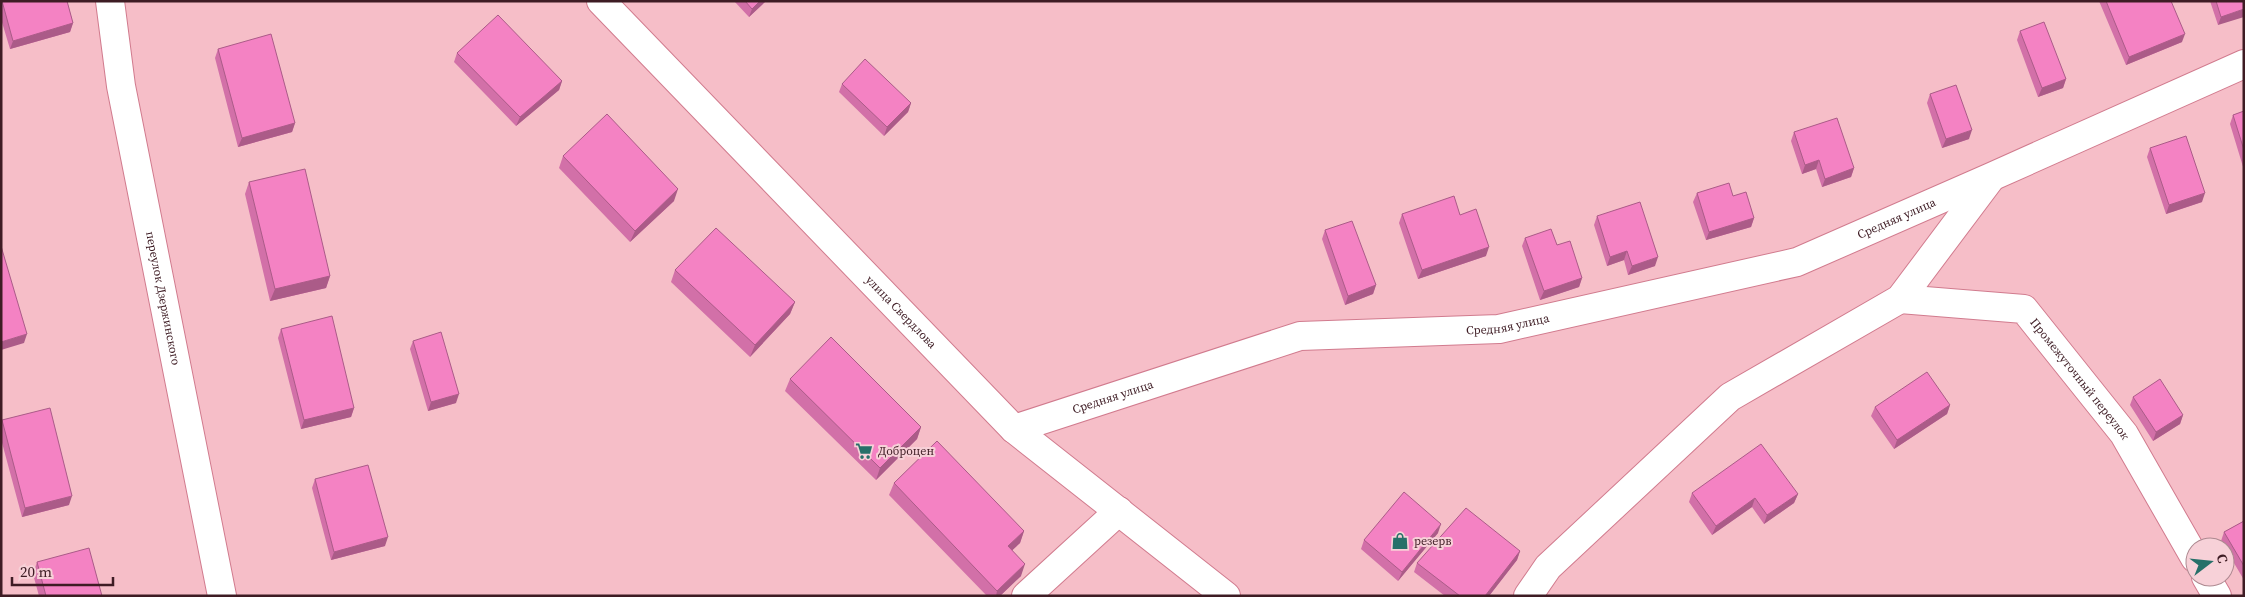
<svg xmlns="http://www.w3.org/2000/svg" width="2245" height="597" font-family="'Source Serif 4',serif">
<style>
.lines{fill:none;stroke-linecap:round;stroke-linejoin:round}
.minor-casing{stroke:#d17b8e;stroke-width:30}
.major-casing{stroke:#d17b8e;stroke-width:30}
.minor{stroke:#fff;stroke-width:28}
.major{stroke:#fff;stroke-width:28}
.wall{fill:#d270a8}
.shaded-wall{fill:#ab5b88}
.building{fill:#f482c3;stroke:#ab5b88}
.labels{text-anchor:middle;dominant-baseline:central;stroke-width:4;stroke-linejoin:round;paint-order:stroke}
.street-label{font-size:12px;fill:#3e1c24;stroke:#f7d1d8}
.poi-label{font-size:12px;fill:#3e1c24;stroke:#f7d1d8;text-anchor:start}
</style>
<rect width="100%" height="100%" fill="#f6bec8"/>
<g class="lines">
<g class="minor-casing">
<g id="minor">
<path id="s1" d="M110,1L121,86L222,596"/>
<path id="s2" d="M1900,299L2024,309L2124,434L2195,558"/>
<path id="s3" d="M1014,429L1300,336L1499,329L1797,262L1991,177L2244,64"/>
<path d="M2206,577L2217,596"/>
<path d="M1026,596L1119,511"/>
<path d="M1528,596L1548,567L1730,397L1900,299L1990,179"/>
</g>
</g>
<g class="major-casing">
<g id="major">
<path id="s4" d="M601,1L1014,429L1226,596"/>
</g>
</g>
<use href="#minor" class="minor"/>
<use href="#major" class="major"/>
</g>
<path class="wall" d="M1,1H67L73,23L70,32L10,49L1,19Z
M734,1H766L749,17Z
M2099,1H2171L2182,42L2126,65Z
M2210,1H2244L2218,25Z
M2020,31L2066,79L2063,88L2038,97L2017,40Z
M218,49L295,123L292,132L238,147L215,58Z
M457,53L562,81L559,90L516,126L454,62Z
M842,84L911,103L908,112L884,136L839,92Z
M1930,94L1969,139L1942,148L1927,103Z
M2244,111V170L2230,124L2233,115Z
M1794,132L1854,168L1851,177L1822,187L1816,169L1802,174L1791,141Z
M2150,148L2202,202L2166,214L2147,157Z
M563,156L674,201L630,242L559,168Z
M249,182L330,276L326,288L270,301L245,194Z
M1697,193L1733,196L1754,218L1751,227L1706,240L1693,202Z
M1402,214L1460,215L1486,256L1418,279L1399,223Z
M1597,216L1655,266L1628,275L1624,260L1607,266L1594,225Z
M1325,230L1376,285L1373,294L1345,305L1322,239Z
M1525,238L1557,245L1582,278L1579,287L1540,300L1522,246Z
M675,270L795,302L790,314L750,357L671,282Z
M281,329L354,408L351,417L301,429L278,338Z
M413,341L456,403L428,411L410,349Z
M790,379L921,427L917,439L876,480L785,391Z
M2133,397L2183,415L2180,424L2153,441L2130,405Z
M1950,405L1947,414L1894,449L1871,416L1875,407Z
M2,420L69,505L22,517L1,439Z
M315,479L385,546L331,560L312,488Z
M894,483L1024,531L1020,543L1012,550L1021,576L1000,596H987L889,495Z
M1692,493L1798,494L1794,503L1764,524L1752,507L1712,535L1689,502Z
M2244,521V580L2221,541L2224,532Z
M1438,533L1398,581L1361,549L1364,540Z
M1520,551L1517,560L1489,596H1445L1414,572L1417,563Z
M37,562L102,596H39L33,574Z"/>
<path class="shaded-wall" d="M760,1H766L749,17L752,9Z
M2244,9V17L2218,25L2221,17Z
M73,23L70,32L10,49L13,41Z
M2185,34L2182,42L2126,65L2129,57Z
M2066,79L2063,88L2038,97L2042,88Z
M562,81L559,90L516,126L520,117Z
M911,103L908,112L884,136L887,127Z
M295,123L292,132L238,147L242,138Z
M1972,130L1969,139L1942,148L1946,139Z
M1819,160L1816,169L1802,174L1805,165Z
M1854,168L1851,177L1822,187L1825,179Z
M678,189L674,201L630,242L635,231Z
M2205,193L2202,202L2166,214L2169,205Z
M1754,218L1751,227L1706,240L1709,232Z
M1489,247L1486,256L1418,279L1422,270Z
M1627,251L1624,260L1607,266L1610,257Z
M1658,257L1655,266L1628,275L1632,266Z
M330,276L326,288L270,301L275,289Z
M1582,278L1579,287L1540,300L1544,291Z
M1376,285L1373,294L1345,305L1348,296Z
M795,302L790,314L750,357L755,345Z
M27,334L24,343L1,350V342Z
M459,394L456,403L428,411L431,402Z
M1950,405L1947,414L1894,449L1897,440Z
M354,408L351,417L301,429L304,420Z
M2183,415L2180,424L2153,441L2156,432Z
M921,427L917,439L876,480L880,468Z
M1798,494L1794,503L1764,524L1767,515Z
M72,496L69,505L22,517L25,508Z
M1755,498L1752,507L1712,535L1716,526Z
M1441,524L1438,533L1398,581L1402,572Z
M1024,531L1020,543L1004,558L1008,546Z
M388,537L385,546L331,560L334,552Z
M1520,551L1517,560L1489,596H1485Z
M1025,564L1021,576L1000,596H996L997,591Z"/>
<path class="building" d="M2,1H67L73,23L13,41Z
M745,1H760L752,9Z
M2106,1H2171L2185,34L2129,57Z
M2216,1H2244V9L2221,17Z
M498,15L562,81L520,117L457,53Z
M2044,22L2066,79L2042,88L2020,31Z
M271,34L295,123L242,138L218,49Z
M865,59L911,103L887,127L842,84Z
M1956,85L1972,130L1946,139L1930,94Z
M2244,111V150L2233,115Z
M607,114L678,189L635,231L563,156Z
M1837,118L1854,168L1825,179L1819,160L1805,165L1794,132Z
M2186,136L2205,193L2169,205L2150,148Z
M305,169L330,276L275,289L249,182Z
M1729,183L1733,196L1746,192L1754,218L1709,232L1697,193Z
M1454,196L1460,215L1476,209L1489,247L1422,270L1402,214Z
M1640,202L1658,257L1632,266L1627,251L1610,257L1597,216Z
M1352,221L1376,285L1348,296L1325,230Z
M716,228L795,302L755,345L675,270Z
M1551,229L1557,245L1570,241L1582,278L1544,291L1525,238Z
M1,246L27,334L1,342Z
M332,316L354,408L304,420L281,329Z
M441,332L459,394L431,402L413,341Z
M831,337L921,427L880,468L790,379Z
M1927,372L1950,405L1897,440L1875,407Z
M2160,379L2183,415L2156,432L2133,397Z
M50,408L72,496L25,508L2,420Z
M937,441L1024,531L1008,546L1025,564L997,591L894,483Z
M1761,444L1798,494L1767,515L1755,498L1716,526L1692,493Z
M368,465L388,537L334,552L315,479Z
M1404,492L1441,524L1402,572L1364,540Z
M1466,508L1520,551L1485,596H1460L1417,563Z
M2244,521V566L2224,532Z
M89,548L102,596H46L37,562Z"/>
<defs>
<g id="supermarket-bare" transform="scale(1.35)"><path d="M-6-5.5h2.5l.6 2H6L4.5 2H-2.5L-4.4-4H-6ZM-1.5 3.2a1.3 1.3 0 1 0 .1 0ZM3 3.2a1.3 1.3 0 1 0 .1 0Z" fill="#277069" stroke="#f7d1d8" stroke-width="2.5" paint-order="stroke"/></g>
<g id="shop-bare" transform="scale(1.35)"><path d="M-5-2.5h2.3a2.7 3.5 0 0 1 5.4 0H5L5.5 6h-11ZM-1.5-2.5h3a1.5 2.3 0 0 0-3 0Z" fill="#277069" stroke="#f7d1d8" stroke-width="2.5" paint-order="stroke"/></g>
</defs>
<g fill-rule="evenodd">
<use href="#supermarket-bare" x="864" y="451"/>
<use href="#shop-bare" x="1400" y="541"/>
</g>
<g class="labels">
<g class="street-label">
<text stroke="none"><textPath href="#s3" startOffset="914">Средняя улица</textPath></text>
<text stroke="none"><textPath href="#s1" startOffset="302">переулок Дзержинского</textPath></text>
<text stroke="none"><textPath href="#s4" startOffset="432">улица Свердлова</textPath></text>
<text stroke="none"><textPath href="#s3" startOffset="509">Средняя улица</textPath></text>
<text stroke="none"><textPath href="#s2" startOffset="214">Промежуточный переулок</textPath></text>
<text stroke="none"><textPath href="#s3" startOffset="104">Средняя улица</textPath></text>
</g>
<g class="poi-label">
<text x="878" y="451">Доброцен</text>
<text x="1414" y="541">резерв</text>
</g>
</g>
<rect width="2245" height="597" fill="none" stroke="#3e1c24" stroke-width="5"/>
<g transform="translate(2210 562) rotate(74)"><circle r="24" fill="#f7d1d8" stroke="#ad8990"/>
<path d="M0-4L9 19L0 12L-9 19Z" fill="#277069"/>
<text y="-8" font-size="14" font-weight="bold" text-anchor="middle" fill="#3e1c24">С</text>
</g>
<path d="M12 577v8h101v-8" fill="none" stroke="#3e1c24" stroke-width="2.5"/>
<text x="20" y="577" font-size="15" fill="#3e1c24" stroke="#f7d1d8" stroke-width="4" paint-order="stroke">20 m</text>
</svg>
